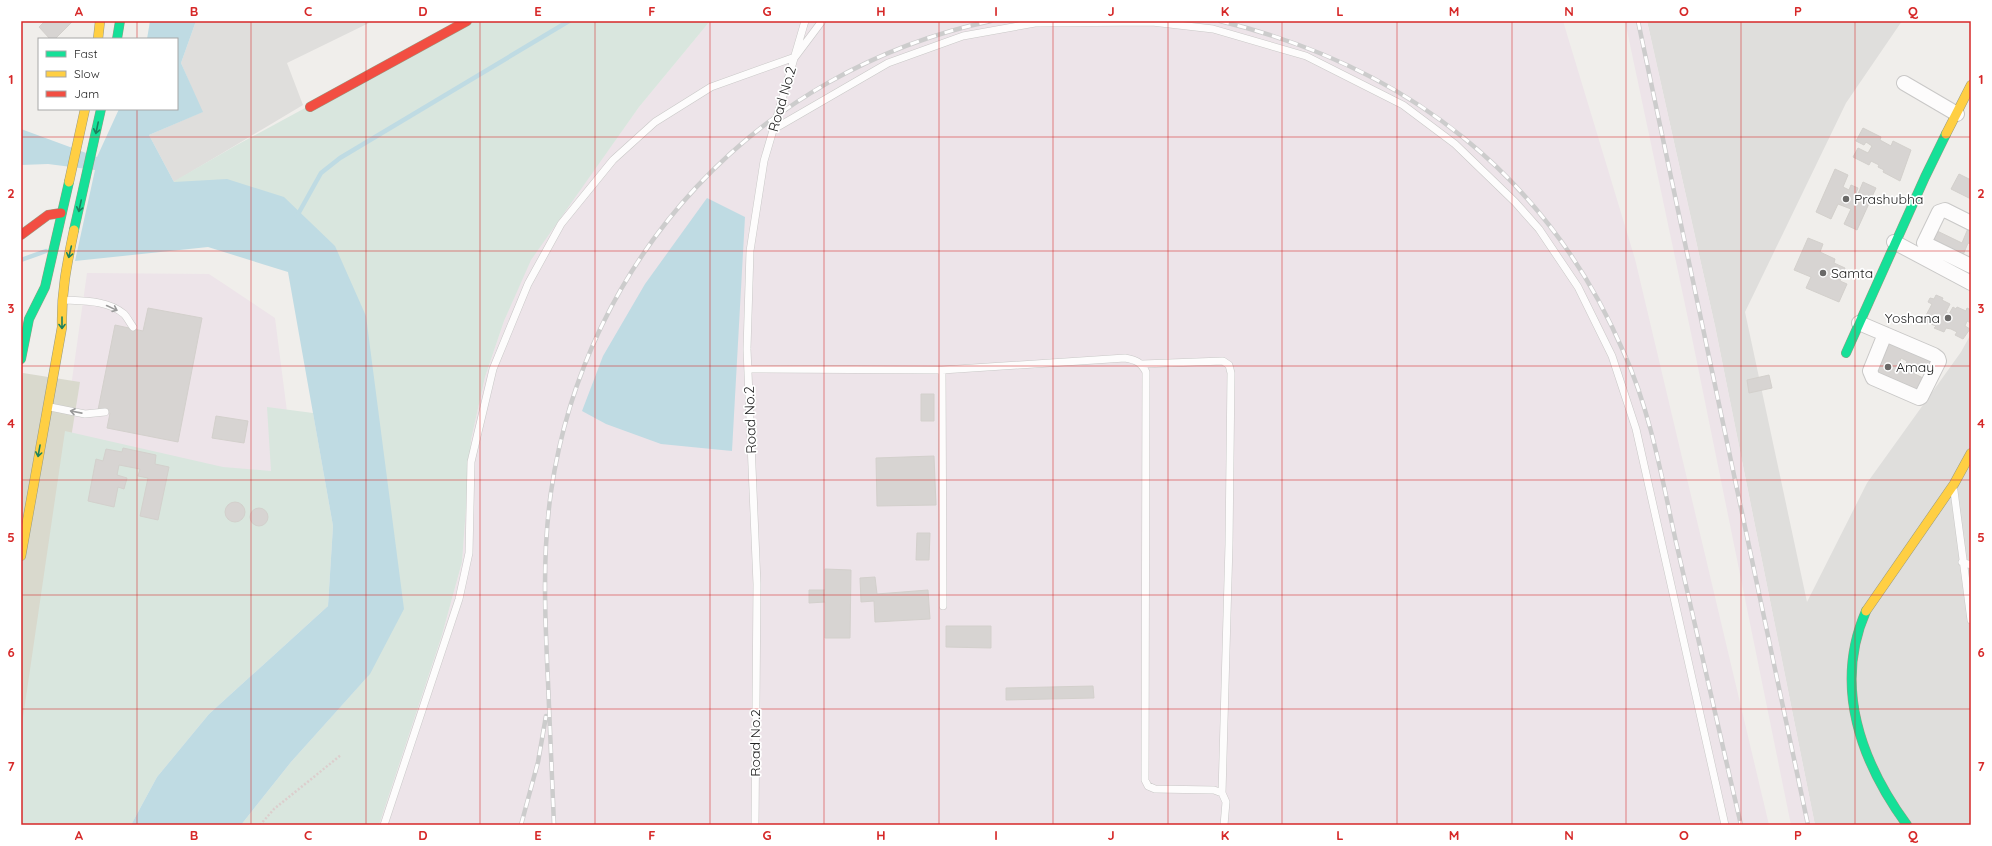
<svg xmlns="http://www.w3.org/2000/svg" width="1992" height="846" font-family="Quicksand,sans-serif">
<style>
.residential{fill:#dfdedc}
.industrial{fill:#ede4e9}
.construction{fill:#d9d9cd}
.wetland{fill:#d9e6de}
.water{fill:#bfdbe3}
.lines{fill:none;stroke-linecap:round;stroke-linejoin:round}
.stream{stroke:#bfdbe3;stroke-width:4.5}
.building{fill:#d7d4d2;stroke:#d3d0cc;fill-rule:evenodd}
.lane-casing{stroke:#c9c8c7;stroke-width:8}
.street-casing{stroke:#c9c8c7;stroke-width:16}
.fast-casing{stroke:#999a82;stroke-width:10}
.slow-casing{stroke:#999a82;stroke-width:10}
.jam-casing{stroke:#999a82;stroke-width:10}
.path{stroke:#dccecd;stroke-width:2.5;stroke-dasharray:2 2;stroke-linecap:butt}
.lane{stroke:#fdfcfc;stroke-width:7}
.street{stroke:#fdfcfc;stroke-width:14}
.fast{stroke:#16e098;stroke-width:9}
.slow{stroke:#ffcf43;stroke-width:9}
.jam{stroke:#f24e42;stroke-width:9}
.rail-casing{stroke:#ccc;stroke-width:4.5}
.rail{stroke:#fff;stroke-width:3;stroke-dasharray:9;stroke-linecap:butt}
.oneway{stroke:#1c815d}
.oneway2{stroke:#9a9a9a}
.grid{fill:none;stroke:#d62828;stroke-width:1;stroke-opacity:0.55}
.poi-dot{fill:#6a6968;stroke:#fff;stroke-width:1.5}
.labels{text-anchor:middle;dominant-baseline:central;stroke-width:3.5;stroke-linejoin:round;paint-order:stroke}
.street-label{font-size:14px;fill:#222;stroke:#fff}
.poi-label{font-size:14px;fill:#222;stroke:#fff;text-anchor:start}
.neatline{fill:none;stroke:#d62828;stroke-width:1.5}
.grid-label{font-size:13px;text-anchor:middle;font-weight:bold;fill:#d62828}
</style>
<rect width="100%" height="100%" fill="#f0eeeb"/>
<path class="residential" d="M196,21H373L287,63L303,105L174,182L149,135L202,112L181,63Z
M1647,21H1902L1846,103L1745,312L1807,602L1867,483L1961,352L1971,334V825H1815L1715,326Z"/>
<path class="industrial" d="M710,21H1563L1635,259L1769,825H379L442,635L462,562L471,440L485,377L504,321L530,260L639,107Z
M1625,21H1647L1715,326L1815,825H1791L1691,333Z
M87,273L209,274L275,318L310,591L43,586Z"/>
<path class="construction" d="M23,373L80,382L21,750V386Z"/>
<path class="wetland" d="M465,21H710L639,107L531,260L504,321L485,377L471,440L462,562L442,635L379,825H241L291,762L368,676L366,316L171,183L235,146Z
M267,407L313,413L333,526L328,606L209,714L157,777L131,825H21V731L65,431L223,467L271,471Z"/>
<path class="water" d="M150,21H196L181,63L203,112L149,135L174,182L227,179L284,197L335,246L366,316L404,609L370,674L291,762L241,825H131L157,777L209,714L328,606L333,526L288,272L208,247L75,261L95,170L48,164L21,165V129L97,157L119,109H177V39H147Z
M707,198L745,217L732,451L661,444L606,424L582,411L603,356L645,284Z"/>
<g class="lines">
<path class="stream" d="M297,216L321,173L340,158L569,21
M21,260L46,251"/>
</g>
<path class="building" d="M45,21H73L55,39H50L39,27Z
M1863,128L1881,137L1880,140L1891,146L1893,141L1911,150L1900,181L1883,172L1884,170L1878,167L1879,165L1871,161L1869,165L1853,157L1858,148L1868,153L1872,146L1866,142L1864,145L1856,141Z
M1835,169L1848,175L1843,187L1849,190L1851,185L1858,188L1856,193L1858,194L1863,182L1876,188L1857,230L1844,224L1851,209L1838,204L1831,219L1816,212Z
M1959,174L1971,180V199L1951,189Z
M1969,226L1971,227V244L1968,243L1961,260L1926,244L1933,229L1962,243Z
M1808,238L1823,244L1820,252L1835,259L1834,263L1845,268L1840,281L1847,284L1839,302L1806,288L1811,277L1794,270Z
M1936,295L1943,298L1942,300L1950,304L1946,312L1949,314L1953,307L1956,309L1957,307L1966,311L1967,308L1971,310V323L1967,321L1965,326L1970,329L1963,339L1955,335L1957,332L1951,329L1946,328L1944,332L1934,328L1936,326L1923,321L1932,304L1928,302L1930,298L1934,299Z
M148,308L202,318L178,442L107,428L110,413L98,410L115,325L143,331Z
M1889,338L1933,357L1928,369L1918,365L1915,374L1925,379L1918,393L1874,374ZM1901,358L1907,361L1903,371L1897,369Z
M1769,375L1772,388L1749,393L1747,380Z
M921,394H934V421H921Z
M216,416L248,421L244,443L212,438Z
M123,448L156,455L155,464L169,467L158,520L140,516L148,478L138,476L140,469L119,465L117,475L127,478L124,489L118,487L114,507L88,501L96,459L103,461L106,449L122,452Z
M934,456L936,505L877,506L876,458Z
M225 512a10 10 0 1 1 20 0a10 10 0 1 1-20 0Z
M250 517a9 9 0 1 1 18 0a9 9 0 1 1-18 0Z
M917,533H930L929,560H916Z
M825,569L851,570L850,638H825V602L809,603V590H825Z
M875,577L877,594L928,590L930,619L875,622L874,601L861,602L860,578Z
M946,626H991V648L946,647Z
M1093,686L1094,698L1006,700V688Z"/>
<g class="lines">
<g class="lane-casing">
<path id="lane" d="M774,129L888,63L963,36L1035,23L1152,22L1213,29L1306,56L1403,105L1455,144L1515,202L1539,229L1578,287L1612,356L1636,429L1725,825
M63,300C83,301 108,300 124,314C127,317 130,323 133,327
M1142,364L1223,361L1229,365L1231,373L1229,544L1222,793
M748,369L942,370L1125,358C1136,360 1141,362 1146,372L1145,780L1148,786L1155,789L1214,790L1222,793L1226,802L1224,825
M942,370L943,606
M50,407L85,414L105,412
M1954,491L1971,620
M1962,562L1971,565
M384,825L459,599L469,553L471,462L493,369L528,284L561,224L613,160L655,122L711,87L795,57L822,21
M755,825L757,584L747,349L750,251L764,161L805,21"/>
</g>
<g class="street-casing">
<path id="street" d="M1904,83L1957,114
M1971,223L1945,210L1939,212L1924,243L1971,266
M1894,242L1971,283
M1859,323L1934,355L1938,358L1939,361L1921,397L1919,398L1873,378L1870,371L1885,334"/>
</g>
<g class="fast-casing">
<path id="fast" d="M117,39L120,21
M74,230L101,109
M1846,353L1925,177L1946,134
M21,359L29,319L45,287L69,182
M1866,611C1833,686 1861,762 1907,825"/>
</g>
<g class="slow-casing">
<path id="slow" d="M98,39L100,21
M1946,134L1971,85
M69,182L85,109
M21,556L62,327C61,292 67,264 74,230
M1866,611L1954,484L1971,453"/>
</g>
<g class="jam-casing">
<path id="jam" d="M310,107L467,21
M21,235L48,215L61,213"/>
</g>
<path class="path" d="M260,825L274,809L341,755"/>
<use href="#lane" class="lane"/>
<use href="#street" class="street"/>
<use href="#fast" class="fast"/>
<use href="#slow" class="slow"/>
<use href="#jam" class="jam"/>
<g class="rail-casing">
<path id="rail" d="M1220,21C1406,66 1548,176 1624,353C1651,413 1662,479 1676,542C1698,637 1719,731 1741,825
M1638,21L1808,825
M521,825L538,762L546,716
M554,825C552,777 550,729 548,682C545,619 542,555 551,492C585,258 758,70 991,21"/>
</g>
<use href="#rail" class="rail"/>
</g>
<defs><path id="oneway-shaft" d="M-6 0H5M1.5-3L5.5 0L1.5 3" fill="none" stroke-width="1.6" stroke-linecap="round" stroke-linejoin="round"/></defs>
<g class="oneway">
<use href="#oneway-shaft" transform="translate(97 128) rotate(102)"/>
<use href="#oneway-shaft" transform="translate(80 206) rotate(102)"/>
<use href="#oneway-shaft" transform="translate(70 252) rotate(103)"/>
<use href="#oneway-shaft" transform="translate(62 323) rotate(90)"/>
<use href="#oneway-shaft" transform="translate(39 451) rotate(100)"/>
</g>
<g class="oneway2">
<use href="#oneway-shaft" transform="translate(112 308) rotate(25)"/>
<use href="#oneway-shaft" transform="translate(76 412) rotate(-169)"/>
</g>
<path class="grid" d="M137,21V39M251,21V825M366,21V825M480,21V825M595,21V825M710,21V825M824,21V825M939,21V825M1053,21V825M1168,21V825M1282,21V825M1397,21V825M1512,21V825M1626,21V825M1741,21V825M1855,21V825M137,109V825M21,137H1971M21,251H1971M21,366H1971M21,480H1971M21,595H1971M21,709H1971"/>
<g class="poi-dot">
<circle cx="1846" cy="199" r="4"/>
<circle cx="1823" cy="273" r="4"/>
<circle cx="1948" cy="318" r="4"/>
<circle cx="1888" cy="367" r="4"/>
</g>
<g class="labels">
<g class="street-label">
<text transform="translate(782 99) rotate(-74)">Road No.2</text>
<text transform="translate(750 420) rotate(-92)">Road No.2</text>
<text transform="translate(755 743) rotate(-90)">Road No.2</text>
</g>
<g class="poi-label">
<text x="1854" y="199">Prashubha</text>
<text x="1831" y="273">Samta</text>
<text x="1940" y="318" text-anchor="end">Yoshana</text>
<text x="1896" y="367">Amay</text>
</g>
</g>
<rect width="1992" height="846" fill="none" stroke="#ffffff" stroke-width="44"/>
<rect x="38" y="38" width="140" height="72" fill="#ffffff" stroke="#a7a7a7"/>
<rect x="46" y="51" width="20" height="6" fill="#16e098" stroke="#a7a7a7"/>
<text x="74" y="58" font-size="12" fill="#222222">Fast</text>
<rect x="46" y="71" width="20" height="6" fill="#ffcf43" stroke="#a7a7a7"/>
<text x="74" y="78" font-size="12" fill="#222222">Slow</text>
<rect x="46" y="91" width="20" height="6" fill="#f24e42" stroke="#a7a7a7"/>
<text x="74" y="98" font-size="12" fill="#222222">Jam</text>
<rect x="22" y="22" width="1948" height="802" class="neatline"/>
<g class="grid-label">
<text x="79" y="16">A</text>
<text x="194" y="16">B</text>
<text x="308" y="16">C</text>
<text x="423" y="16">D</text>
<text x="538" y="16">E</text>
<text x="652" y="16">F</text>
<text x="767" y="16">G</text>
<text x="881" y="16">H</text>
<text x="996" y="16">I</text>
<text x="1111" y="16">J</text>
<text x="1225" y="16">K</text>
<text x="1340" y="16">L</text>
<text x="1454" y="16">M</text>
<text x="1569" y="16">N</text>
<text x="1684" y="16">O</text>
<text x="1798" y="16">P</text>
<text x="1913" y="16">Q</text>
<text x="11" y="84">1</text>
<text x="1981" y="84">1</text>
<text x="11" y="198">2</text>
<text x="1981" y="198">2</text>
<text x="11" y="313">3</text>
<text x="1981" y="313">3</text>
<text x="11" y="428">4</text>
<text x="1981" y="428">4</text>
<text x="11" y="542">5</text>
<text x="1981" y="542">5</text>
<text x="11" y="657">6</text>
<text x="1981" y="657">6</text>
<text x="11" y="771">7</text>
<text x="1981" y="771">7</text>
<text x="79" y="840">A</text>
<text x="194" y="840">B</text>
<text x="308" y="840">C</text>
<text x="423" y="840">D</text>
<text x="538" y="840">E</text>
<text x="652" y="840">F</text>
<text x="767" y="840">G</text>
<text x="881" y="840">H</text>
<text x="996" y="840">I</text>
<text x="1111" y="840">J</text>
<text x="1225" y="840">K</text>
<text x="1340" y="840">L</text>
<text x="1454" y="840">M</text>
<text x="1569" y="840">N</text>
<text x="1684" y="840">O</text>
<text x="1798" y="840">P</text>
<text x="1913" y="840">Q</text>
</g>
</svg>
